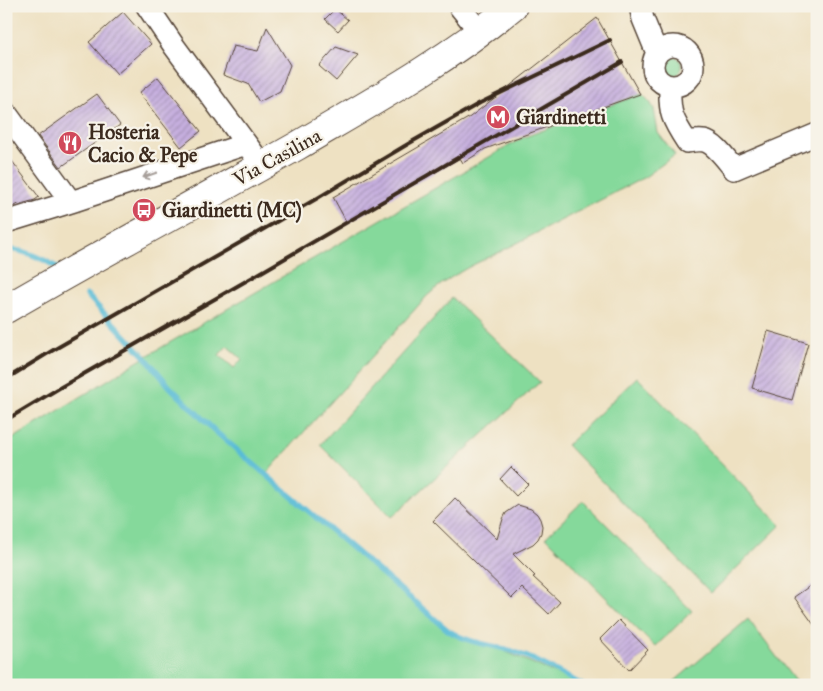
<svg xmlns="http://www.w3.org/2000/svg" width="823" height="691" font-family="'IM FELL Great Primer',serif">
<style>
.green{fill:#85d99b;stroke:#60825c;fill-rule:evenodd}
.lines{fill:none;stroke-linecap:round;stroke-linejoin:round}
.stream{stroke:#58bcd6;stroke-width:5.5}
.building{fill:url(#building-hatch)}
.minor-casing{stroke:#564537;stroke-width:24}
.major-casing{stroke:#564537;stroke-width:30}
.minor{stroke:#fff;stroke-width:21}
.major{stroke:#fff;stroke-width:28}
.rail{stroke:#3b2a1e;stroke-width:4}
.oneway{stroke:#a79f9a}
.labels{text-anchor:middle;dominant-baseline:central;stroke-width:4.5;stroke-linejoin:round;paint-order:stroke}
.poi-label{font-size:20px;font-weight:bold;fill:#3b2a1e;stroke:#f7f3e8;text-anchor:start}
.street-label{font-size:20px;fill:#3b2a1e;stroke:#f7f3e8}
</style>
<defs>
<pattern id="building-hatch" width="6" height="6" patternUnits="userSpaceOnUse" patternTransform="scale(1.25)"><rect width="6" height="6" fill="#c6afdf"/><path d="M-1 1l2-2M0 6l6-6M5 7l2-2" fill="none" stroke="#a28fb4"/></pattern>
</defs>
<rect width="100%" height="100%" fill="#f7f3e8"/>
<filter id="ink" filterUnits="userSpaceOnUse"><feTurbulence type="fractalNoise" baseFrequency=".02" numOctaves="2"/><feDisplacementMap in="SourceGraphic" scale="10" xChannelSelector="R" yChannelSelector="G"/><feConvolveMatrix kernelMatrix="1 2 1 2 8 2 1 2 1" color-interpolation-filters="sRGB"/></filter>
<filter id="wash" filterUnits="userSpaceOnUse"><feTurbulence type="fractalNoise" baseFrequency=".0096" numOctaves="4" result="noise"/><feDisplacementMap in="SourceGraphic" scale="20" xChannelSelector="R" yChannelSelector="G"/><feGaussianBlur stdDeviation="1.12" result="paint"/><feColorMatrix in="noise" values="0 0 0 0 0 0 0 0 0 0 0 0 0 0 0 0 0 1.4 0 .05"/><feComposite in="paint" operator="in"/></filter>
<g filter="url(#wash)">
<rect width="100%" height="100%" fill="#eee1c2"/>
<path class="green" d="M662 66a10 10 0 1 1 20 0a10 10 0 1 1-20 0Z
M642,94L650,102L654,109L658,133L675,155L645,177L494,255C469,266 447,278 427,296L266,474L456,635L493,646L582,685H6V443L145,357L304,264L522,138ZM227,346L242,359L234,368L219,355Z
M452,298L540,382L392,517L320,445Z
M637,377L781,525L711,593L567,445Z
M583,501L692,611L655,647L546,537Z
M748,619L798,685H670Z"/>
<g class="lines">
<path class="stream" d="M6,249C25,250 42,258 58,268
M87,295L145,357L170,387L216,432L449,631C470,644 492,644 515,652C538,660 560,673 582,685"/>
</g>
<g id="blocks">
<path class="building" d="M335,9L348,20L338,31L325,19Z
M123,12L151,44L117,74L89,42Z
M597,18L640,94L485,149L463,163L460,158L347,223L333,197L470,117Z
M267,27L290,65L280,91L259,102L248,84L223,75L233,46L258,51Z
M336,47L358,55L336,81L319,66Z
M158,77L201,131L181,147L139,93Z
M97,94L120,125L61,167L38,136Z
M6,153L39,197L35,200L21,204L20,203L15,206L6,209Z
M768,331L808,343L792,400L752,388Z
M511,467L528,484L516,496L500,479Z
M455,498L497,539L503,519L506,513L518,505L531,509L537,514L540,519L542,526L541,533L538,539L533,544L513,554L535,576L533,577L560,602L549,614L522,588L512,598L433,521Z
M817,581V629L794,597Z
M619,620L648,650L629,670L600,639Z"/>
</g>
</g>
<g filter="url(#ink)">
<use href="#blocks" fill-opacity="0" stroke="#564537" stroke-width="1"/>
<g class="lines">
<g class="minor-casing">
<path id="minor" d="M147,6L174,46L253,153
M459,6L480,32
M640,6L643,19L657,53
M653 66a20 20 0 1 1 40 0a20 20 0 1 1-40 0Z
M670,86C669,113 672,119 687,142C693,141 699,140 704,141C715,143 727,161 734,169L817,134
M6,113L71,202
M6,222L71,202L246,144"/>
</g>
<g class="major-casing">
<path id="major" d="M6,309C102,253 200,201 297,146C372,102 445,62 513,6"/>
</g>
<use href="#minor" class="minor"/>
<use href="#major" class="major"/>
<path class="rail" d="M6,379L55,349L316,199L408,144L480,103L610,40
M6,420L61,387L253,277L622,62"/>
</g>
<defs><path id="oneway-shaft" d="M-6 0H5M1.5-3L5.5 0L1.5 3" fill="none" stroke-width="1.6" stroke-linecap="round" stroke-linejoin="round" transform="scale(1.25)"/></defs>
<use class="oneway" href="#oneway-shaft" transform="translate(150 175) rotate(161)"/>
</g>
<defs>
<g id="metro-disc" transform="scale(1.25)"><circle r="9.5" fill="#d1495b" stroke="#f7f3e8"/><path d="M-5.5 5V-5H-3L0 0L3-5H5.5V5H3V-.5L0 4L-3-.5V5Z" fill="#fff"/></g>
<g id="restaurant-disc" transform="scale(1.25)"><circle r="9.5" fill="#d1495b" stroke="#f7f3e8"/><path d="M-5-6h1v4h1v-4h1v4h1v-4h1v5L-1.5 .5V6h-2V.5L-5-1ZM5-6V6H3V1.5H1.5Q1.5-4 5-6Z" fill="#fff"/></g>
<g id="bus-disc" transform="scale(1.25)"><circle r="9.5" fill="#d1495b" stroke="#f7f3e8"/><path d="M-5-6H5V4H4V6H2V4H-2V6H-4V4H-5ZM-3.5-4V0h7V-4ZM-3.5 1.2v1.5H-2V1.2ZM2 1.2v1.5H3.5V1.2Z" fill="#fff"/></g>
</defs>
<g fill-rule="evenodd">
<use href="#metro-disc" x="498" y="117"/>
<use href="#restaurant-disc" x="70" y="143"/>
<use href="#bus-disc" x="144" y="210"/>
</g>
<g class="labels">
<g class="poi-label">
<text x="516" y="117">Giardinetti</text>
<text x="88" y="132">Hosteria<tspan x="88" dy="23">Cacio &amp; Pepe</tspan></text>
<text x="162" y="210">Giardinetti (MC)</text>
</g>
<g class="street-label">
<text transform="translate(277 157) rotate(-29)">Via Casilina</text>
</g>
</g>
<rect width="823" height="691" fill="none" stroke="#f7f3e8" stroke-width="25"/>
</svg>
